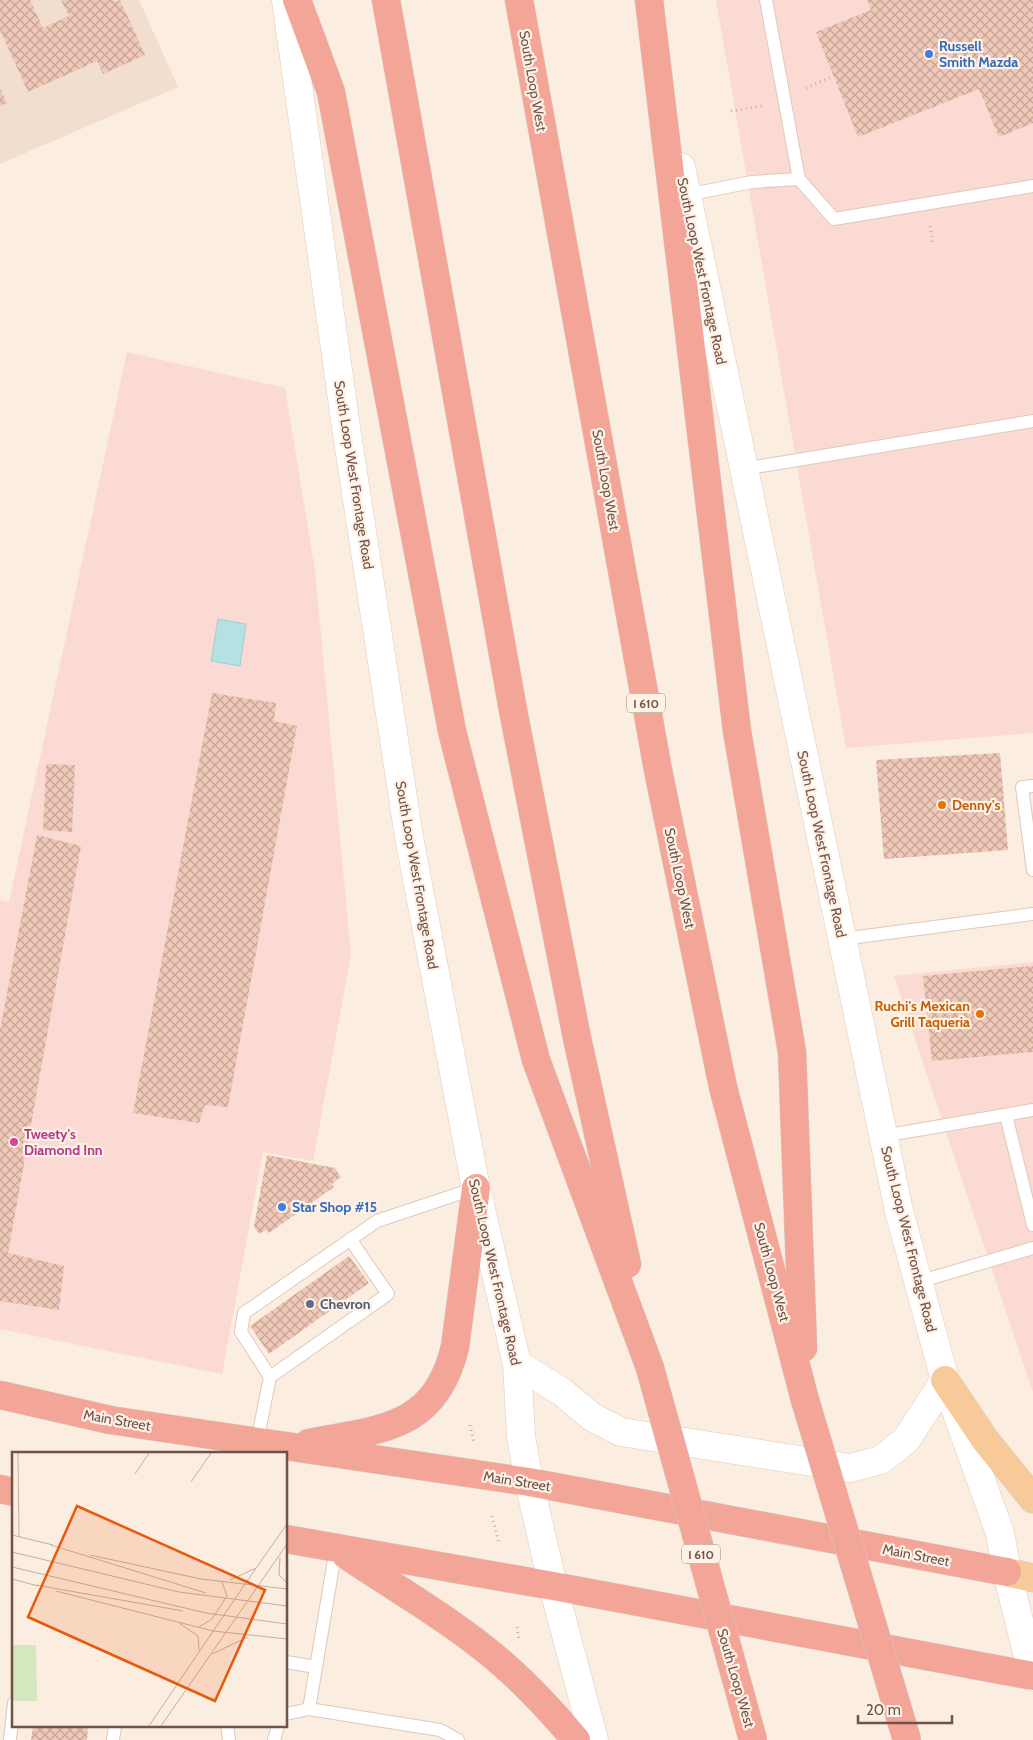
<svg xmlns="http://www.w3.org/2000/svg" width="1033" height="1740" font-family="Cabin,sans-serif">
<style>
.residential{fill:#f2dece}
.commercial{fill:#fbdad3}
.water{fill:#b5e1e3;stroke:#9cd2d4}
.building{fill:url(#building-cross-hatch)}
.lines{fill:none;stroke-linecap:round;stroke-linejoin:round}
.lane-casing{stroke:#dec8bc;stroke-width:14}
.secondary-casing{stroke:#e5cbbc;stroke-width:29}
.primary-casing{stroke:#d7cfcc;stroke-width:29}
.highway-casing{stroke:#d7cfcc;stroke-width:29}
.path{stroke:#d3ab9c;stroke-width:3;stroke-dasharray:1 4;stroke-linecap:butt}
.lane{stroke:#fff;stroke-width:12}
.secondary{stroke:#fff;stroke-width:28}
.primary{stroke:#f8ca99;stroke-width:28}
.highway{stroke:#f3a598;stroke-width:28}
.highway-bridge-casing{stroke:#d7cfcc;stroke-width:29;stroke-linecap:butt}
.highway-bridge{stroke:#f3a598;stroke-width:28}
.shop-dot{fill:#3f7fe0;stroke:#fef1e5;stroke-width:2}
.food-dot{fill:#e8710a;stroke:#fef1e5;stroke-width:2}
.hotel-dot{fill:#d1479c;stroke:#fef1e5;stroke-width:2}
.service-dot{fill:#5c6f8a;stroke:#fef1e5;stroke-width:2}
.labels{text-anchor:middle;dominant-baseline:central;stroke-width:4.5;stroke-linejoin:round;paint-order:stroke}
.shield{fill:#fef1e5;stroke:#9b8277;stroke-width:1}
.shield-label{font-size:12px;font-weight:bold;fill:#705248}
.shop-label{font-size:14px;font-weight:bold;fill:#366cbe;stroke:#fef1e5;text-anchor:start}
.street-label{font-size:14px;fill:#705248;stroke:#fef1e5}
.food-label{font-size:14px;font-weight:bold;fill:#c56008;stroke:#fef1e5;text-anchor:start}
.hotel-label{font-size:14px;font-weight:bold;fill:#b23c85;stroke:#fef1e5;text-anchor:start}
.service-label{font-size:14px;font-weight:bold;fill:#4e5e75;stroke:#fef1e5;text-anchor:start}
.inset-road{fill:none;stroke:#c3afa3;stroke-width:1}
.view{fill:#e8590c;fill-opacity:0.15;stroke:#e8590c;stroke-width:2.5}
.inset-edge{fill:none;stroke:#705248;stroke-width:2.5}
</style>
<defs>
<pattern id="building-cross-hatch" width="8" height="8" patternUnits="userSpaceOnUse" patternTransform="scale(1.25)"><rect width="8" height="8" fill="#efc8b8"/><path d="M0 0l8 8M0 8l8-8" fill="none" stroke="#c6a598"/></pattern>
</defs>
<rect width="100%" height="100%" fill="#fbeddf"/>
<path class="residential" d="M0,0H139L178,87L0,164Z"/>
<path class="commercial" d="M716,0H1033V733L846,748Z
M127,352L285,388L315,571L351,955L313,1161L263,1152L222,1374L0,1329V900L9,902Z
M1033,962V1392L894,976Z"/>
<path class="water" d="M218,619L246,624L240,666L211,661Z"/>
<path class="building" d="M0,0H30L43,28L69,16L61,0H115L116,2L120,0L145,55L103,74L97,61L28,92L0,30Z
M867,0H1033V123L999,137L979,89L858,137L816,32L871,10Z
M0,89L7,103L0,106Z
M212,693L276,703L274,721L297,726L228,1107L205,1105L199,1123L133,1113Z
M1000,753L1008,850L884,859L876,760Z
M46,764L75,765L72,832L43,830Z
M37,835L81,846L8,1253L64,1266L59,1310L0,1301V1030Z
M1033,966V1052L932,1061L923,976Z
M267,1155L335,1168L341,1177L332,1184L334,1187L269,1233L266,1230L259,1234L254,1227Z
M349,1256L369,1283L269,1354L250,1326Z
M33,1726H88L87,1740H31Z"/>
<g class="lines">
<g class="lane-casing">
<path id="lane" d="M766,0L799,179
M686,195L752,182L799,179L834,219L1033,186
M743,469L1033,421
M1033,786L1022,787L1033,870
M842,939L1033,914
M1006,1115L1033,1225
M883,1136L1033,1110
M350,1239L388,1294L270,1377L241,1332L244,1313L377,1221L476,1188
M918,1282L1033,1248
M257,1442L270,1377
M336,1548L309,1709L440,1730L458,1740
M286,1662L316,1667
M286,1714L309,1709
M227,1726L229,1740
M10,1740L14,1703
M113,1740L115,1726
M274,1740L278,1726"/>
</g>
<g class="secondary-casing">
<path id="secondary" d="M286,0L347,434L409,837L476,1188L517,1364L521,1436L529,1482L553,1586L594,1740
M681,167L899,1211L945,1380L1000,1533L1007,1572L1033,1677
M517,1364L562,1392L592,1417L621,1432L850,1468L881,1460L906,1440L945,1380"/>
</g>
<g class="primary-casing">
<path id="primary" d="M945,1380L986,1441L1033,1499
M1007,1572L1033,1578"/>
</g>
<g class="highway-casing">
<path id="highway" d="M297,0L331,92L452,731L536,1060L650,1368
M386,0L513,710L577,1038L627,1264
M519,0L658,770L723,1087L805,1400
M649,0L737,731L792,1052L803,1348
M0,1395L110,1420L529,1482L1007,1572
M309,1443C380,1429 435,1430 455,1347L476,1188
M0,1489L14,1492
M286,1539L553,1586L1033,1676
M346,1555C398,1590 458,1624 505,1666C530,1688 554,1714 576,1740"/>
</g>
<path class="path" d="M806,88L834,76
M731,111L762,106
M930,226L933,245
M470,1425L474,1443
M492,1516L499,1544
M517,1627L519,1639"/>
<use href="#lane" class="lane"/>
<use href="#secondary" class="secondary"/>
<use href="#primary" class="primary"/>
<use href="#highway" class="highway"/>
<g class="highway-bridge-casing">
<path id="highway-bridge" d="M650,1368L753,1740
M805,1400L907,1740"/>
</g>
<use href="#highway-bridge" class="highway-bridge"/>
</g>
<g class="shop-dot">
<circle cx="929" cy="54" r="5"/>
<circle cx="282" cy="1207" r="5"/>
</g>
<g class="food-dot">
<circle cx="942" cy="805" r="5"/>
<circle cx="980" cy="1014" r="5"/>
</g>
<circle class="hotel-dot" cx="14" cy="1142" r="5"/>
<circle class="service-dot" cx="310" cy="1304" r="5"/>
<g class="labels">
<g class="shield">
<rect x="627" y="693.5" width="38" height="19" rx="4"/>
<rect x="682" y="1544.5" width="38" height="19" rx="4"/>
</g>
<g class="shield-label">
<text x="646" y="703">I 610</text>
<text x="701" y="1554">I 610</text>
</g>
<g class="shop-label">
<text x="939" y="46">Russell<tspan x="939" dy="16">Smith Mazda</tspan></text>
<text x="292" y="1207">Star Shop #15</text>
</g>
<g class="street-label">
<text transform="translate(533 81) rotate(80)">South Loop West</text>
<text transform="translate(702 271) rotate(78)">South Loop West Frontage Road</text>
<text transform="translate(354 475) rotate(81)">South Loop West Frontage Road</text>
<text transform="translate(606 480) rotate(80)">South Loop West</text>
<text transform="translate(822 844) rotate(78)">South Loop West Frontage Road</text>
<text transform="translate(417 875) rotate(80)">South Loop West Frontage Road</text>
<text transform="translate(680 878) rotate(78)">South Loop West</text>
<text transform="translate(909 1239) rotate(76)">South Loop West Frontage Road</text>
<text transform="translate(495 1272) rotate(77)">South Loop West Frontage Road</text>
<text transform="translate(772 1272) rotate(75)">South Loop West</text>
<text transform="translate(117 1420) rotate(10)">Main Street</text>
<text transform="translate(517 1481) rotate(9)">Main Street</text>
<text transform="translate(916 1555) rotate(11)">Main Street</text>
<text transform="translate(736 1678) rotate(74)">South Loop West</text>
</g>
<g class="food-label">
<text x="952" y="805">Denny's</text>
<text x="970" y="1006" text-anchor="end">Ruchi's Mexican<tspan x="970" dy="16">Grill Taqueria</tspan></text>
</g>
<g class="hotel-label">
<text x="24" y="1134">Tweety's<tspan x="24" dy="16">Diamond Inn</tspan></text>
</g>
<g class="service-label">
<text x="320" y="1304">Chevron</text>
</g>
</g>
<g transform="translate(12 1452)">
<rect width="275" height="275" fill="#fbeddf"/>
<path d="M0,193H24L25,249H0Z" fill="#d4e7bf"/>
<path class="inset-road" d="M6,1L7,85M123,22L137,1M179,30L199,1M0,83L41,93M39,93L194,141M0,100L167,140L275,154M78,103L189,127L275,137M268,105L267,123L275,131M0,115L194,161L275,172M0,127L26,134M218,128L244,116M233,132L275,72M24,133L171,159M246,134L275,92M44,139L201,179L275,187M167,171L186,184L187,198M187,175L200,167L215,144L210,130M200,202L236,185M137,274L233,132M149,274L246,134"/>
<path class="view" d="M65,54L253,138L203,249L16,165Z"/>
<rect width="275" height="275" class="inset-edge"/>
</g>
<path d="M858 1715v8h94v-8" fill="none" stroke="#705248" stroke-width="2.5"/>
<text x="866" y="1715" font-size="15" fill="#705248" stroke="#fef1e5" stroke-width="4" paint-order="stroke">20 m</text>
</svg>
